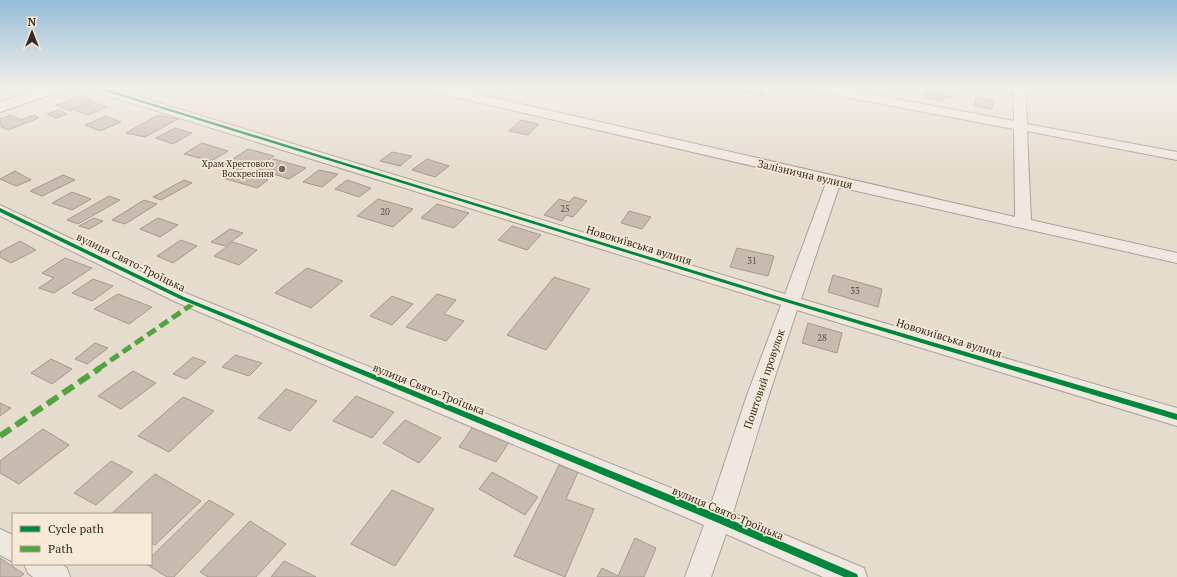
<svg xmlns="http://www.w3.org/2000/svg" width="1177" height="577" font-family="'PT Serif',serif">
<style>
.building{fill:#c9baaf;stroke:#a5988d}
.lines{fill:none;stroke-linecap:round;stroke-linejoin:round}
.street-casing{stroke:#aaa197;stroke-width:2}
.secondary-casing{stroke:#9a9187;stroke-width:2}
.street{fill:#eee8e0;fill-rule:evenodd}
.secondary{fill:#eee8e0;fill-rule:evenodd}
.quiet-far1{stroke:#53a441;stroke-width:5;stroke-dasharray:10 5;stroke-linecap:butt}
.quiet{stroke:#53a441;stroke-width:6;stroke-dasharray:13 6;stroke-linecap:butt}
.cycleway-casing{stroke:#f6e9d5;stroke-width:2}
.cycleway{fill:#00873e;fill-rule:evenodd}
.poi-dot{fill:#75685c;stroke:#f6e9d5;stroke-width:1.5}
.labels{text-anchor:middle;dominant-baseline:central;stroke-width:3.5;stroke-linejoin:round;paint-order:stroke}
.far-poi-label{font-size:9px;fill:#392a1f;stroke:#f6e9d5;text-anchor:end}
.number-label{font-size:9px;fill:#5d4e43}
.street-label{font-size:11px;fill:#392a1f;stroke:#f6e9d5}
</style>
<rect width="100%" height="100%" fill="#e5dcce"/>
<path class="building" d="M739,88H765L761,95L738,91Z
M925,90L953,93V98L944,97V101L924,98Z
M82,96L95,102L70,111L56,105Z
M976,97L994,101L992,109L974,106Z
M95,103L107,107L88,115L76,111Z
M59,110L67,114L56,118L47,114Z
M11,115L21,120L34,115L39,118L8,130L0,126V119Z
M158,115L178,119L145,137L126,133Z
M106,116L121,122L100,131L85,125Z
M521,120L539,124L528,135L509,131Z
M175,128L192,133L173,144L156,138Z
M202,143L228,151L211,161L184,154Z
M248,149L274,156L264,163L255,160L239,171L222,166Z
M392,152L412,156L400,166L380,161Z
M274,159L306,168L289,179L258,169Z
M427,159L449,166L435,177L412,170Z
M319,170L338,174L322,187L303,182Z
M15,171L31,180L16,186L0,179Z
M231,173L244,177L248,174L268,180L257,188L223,178Z
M63,175L75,180L42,196L30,191Z
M184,180L192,183L161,200L153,197Z
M347,180L371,188L359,197L335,189Z
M72,192L91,199L72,210L52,203Z
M109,196L120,200L78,224L67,220Z
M574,197L587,201L573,217L566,215L562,221L544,215L559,199L569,202Z
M378,199L413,209L393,227L357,216Z
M144,200L157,204L125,224L112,220Z
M437,204L469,213L454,228L421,218Z
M629,211L651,217L642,229L621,223Z
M94,218L103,221L89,229L79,226Z
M158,218L178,225L160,237L140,229Z
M512,226L541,235L527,250L498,240Z
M230,229L243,233L225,246L211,242Z
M181,240L197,246L173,263L157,256Z
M20,241L36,250L11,263L0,257V252Z
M233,242L257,250L239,265L214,256Z
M737,248L774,256L768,276L730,267Z
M65,258L92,268L54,293L39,288L54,278L42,273Z
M307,268L343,281L311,308L275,293Z
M833,275L882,289L878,307L828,292Z
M554,277L590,289L546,350L507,335Z
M93,279L113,286L92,301L72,293Z
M118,294L152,307L129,324L94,309Z
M437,294L456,300L444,314L464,321L446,341L406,327Z
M392,296L413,304L392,325L370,316Z
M808,323L842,333L837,353L802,343Z
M95,343L108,348L87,364L75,359Z
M235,355L262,363L249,376L222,367Z
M193,357L206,362L186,379L173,374Z
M51,359L72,369L52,384L31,373Z
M133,371L156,383L121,409L98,396Z
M286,389L317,401L290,431L258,418Z
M356,396L394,412L372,438L333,421Z
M183,397L214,411L169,452L138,436Z
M0,403L11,408L0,416Z
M405,420L441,438L419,463L383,443Z
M474,425L510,441L496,462L459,447Z
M43,429L69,445L19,484L0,473V461Z
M111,461L133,472L96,505L74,493Z
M559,465L578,472L566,499L594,509L565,577L514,556Z
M492,472L538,497L525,515L479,489Z
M155,474L201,501L155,545L151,543V514H111Z
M392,490L434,509L395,566L351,544Z
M209,500L234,514L174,577H167L146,564H151V557Z
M250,521L286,544L256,577H208L200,572Z
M635,538L656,548L644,577H597L602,568L618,576Z
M0,558L24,574L20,577H0Z
M284,561L316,577H271Z"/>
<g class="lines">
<g class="street-casing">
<path id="street" d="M91,88H110L785,294L826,183L434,92L428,88H451L1015,217L1014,129L818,92L812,88H838L1014,121L1013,88H1025L1027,124L1177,152V160L1027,131L1031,220L1177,253V263L839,187L801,299L1177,408V426L797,310L769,395L733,513L864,568L867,577H823L726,534L711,577H685L704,525L176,302L0,216V205L188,294L711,504L747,395L781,305L93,91Z
M0,529L13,535V562L0,555Z
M24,564H61L67,568L70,577H33L28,573Z"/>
</g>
<g class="secondary-casing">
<path id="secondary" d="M41,88H63L61,91L0,112V102Z"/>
</g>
<use href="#street" class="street"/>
<use href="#secondary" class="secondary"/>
<path class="quiet-far1" d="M98,369L194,303"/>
<path class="quiet" d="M0,436L100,368"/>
<g class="cycleway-casing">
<path id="cycleway" d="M95,88H102L793,301L1177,414V420L789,303Z
M0,208L184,297L722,516L857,574L858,577H844L716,522L180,299L0,212Z"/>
</g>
<use href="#cycleway" class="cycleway"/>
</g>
<linearGradient id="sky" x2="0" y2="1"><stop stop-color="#95bdd8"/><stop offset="0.52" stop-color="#f3efe9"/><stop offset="1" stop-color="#f3efe9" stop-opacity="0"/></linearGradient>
<rect width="1177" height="169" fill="url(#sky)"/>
<circle class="poi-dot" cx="282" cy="169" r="4"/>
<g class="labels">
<g class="far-poi-label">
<text x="274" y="164">Храм Хрестового<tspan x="274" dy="10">Воскресіння</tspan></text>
</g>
<g class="number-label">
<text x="565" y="209">25</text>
<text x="385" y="212">20</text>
<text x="752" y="261">31</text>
<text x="855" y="291">33</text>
<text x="822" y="338">28</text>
</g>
<g class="street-label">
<text transform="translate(805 174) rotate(13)">Залізнична вулиця</text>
<text transform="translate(639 245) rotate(17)">Новокиївська вулиця</text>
<text transform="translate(131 262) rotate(26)">вулиця Свято-Троїцька</text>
<text transform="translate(949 338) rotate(17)">Новокиївська вулиця</text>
<text transform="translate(764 379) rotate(-71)">Поштовий провулок</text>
<text transform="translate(429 389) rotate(22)">вулиця Свято-Троїцька</text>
<text transform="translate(728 513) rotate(23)">вулиця Свято-Троїцька</text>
</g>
</g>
<rect x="12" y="513" width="140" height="52" fill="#f6e9d5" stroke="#aa9d8c"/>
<rect x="20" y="526" width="20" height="6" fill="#00873e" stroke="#aa9d8c"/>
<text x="48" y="533" font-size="12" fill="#392a1f">Cycle path</text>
<rect x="20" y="546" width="20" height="6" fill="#53a441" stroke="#aa9d8c"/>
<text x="48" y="553" font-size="12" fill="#392a1f">Path</text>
<g transform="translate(32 32)" stroke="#f6e9d5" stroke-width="3" paint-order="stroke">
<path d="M0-3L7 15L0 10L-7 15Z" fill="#392a1f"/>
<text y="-6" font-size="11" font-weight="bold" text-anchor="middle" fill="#392a1f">N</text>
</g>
</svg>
